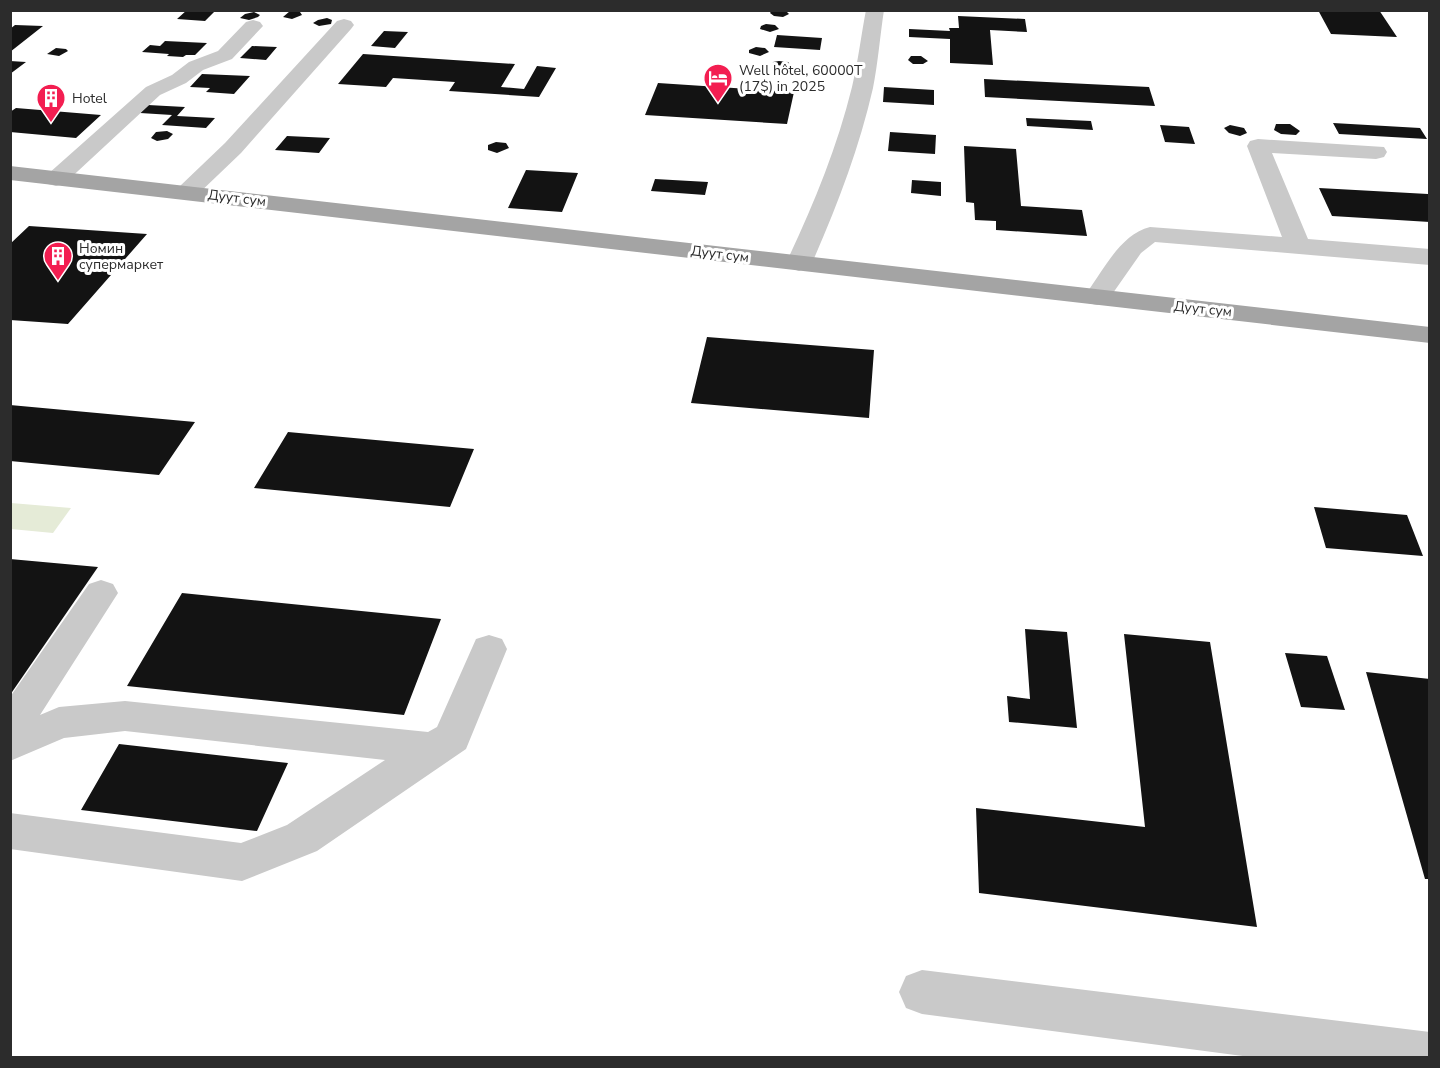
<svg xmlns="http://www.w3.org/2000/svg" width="1440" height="1068" font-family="'Nunito Sans',sans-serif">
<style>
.green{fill:#e5ebd7}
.building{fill:#131313}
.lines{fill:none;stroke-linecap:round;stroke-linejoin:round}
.minor{fill:#c9c9c9;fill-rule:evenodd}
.major{fill:#a4a4a4;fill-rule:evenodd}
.labels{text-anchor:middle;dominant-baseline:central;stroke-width:6;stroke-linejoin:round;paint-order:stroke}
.far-poi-label{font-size:14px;fill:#2c2c2c;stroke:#fff;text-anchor:start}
.far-street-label{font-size:14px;fill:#2c2c2c;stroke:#fff}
</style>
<rect width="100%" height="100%" fill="#fff"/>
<path class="green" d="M11,503L71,508L53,533L11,529Z"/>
<path class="building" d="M187,10H216L205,21L177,19Z
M772,10H785L789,14L783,17L774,16L770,13Z
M1318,10H1379L1397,37L1331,34Z
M290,11L300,12L302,15L292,19L283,17Z
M254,12L260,15L258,17L249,20L240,18L245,14Z
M958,16L1025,19L1027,32L990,30L993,65L950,63V39L909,37V29L950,31L949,28H959Z
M327,18L332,20L331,24L319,26L313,23L318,20Z
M766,24L775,25L779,29L770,32L760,29L761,26Z
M15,25L43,26L10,52V29Z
M384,31L408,32L395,48L371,46Z
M777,35L822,38L820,50L774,47Z
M165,41L207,43L195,55H186L183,57L167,56L169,54L142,52L150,45L160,46Z
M252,46L277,47L266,60L240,58Z
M756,47L765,48L769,52L760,56L749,53V50Z
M56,48L66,49L68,51L59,56L47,54Z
M363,54L515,64L501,87L524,89L537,66L556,68L539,97L449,91L455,82L393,78L386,87L338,84Z
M911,56H921L928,61L923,64H913L908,60Z
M10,61L26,62L10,74Z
M779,61L788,62L792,66L782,69L772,66L773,62Z
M202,74L250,76L234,94L206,92L210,88L190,87Z
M984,79L1149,87L1155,106L985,97Z
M658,83L794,92L787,124L645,115Z
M884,87L934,90V105L883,102Z
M148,105L185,107L177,116L215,118L206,128L162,125L172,115L140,113Z
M16,108L101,115L76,138L10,132V112Z
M1026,118L1091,121L1093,130L1027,126Z
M1333,123L1420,128L1427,139L1339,134Z
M1276,124H1290L1300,131L1296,135L1281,134L1274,130Z
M1160,125L1189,127L1195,144L1165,142Z
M1230,125L1244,128L1247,133L1240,136L1229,133L1224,128Z
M167,131L173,134L168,139L157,141L151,138L156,132Z
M890,132L936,135L935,154L888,151Z
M287,136L330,138L319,153L275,150Z
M496,142L506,143L509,148L497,153L488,150V145Z
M964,146L1016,149L1021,206L1082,210L1087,236L996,230V221L975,220L974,203L966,202Z
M526,170L578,173L562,212L508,208Z
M655,179L708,182L705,195L651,191Z
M912,180L941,182V196L911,193Z
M1319,188L1428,194L1430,222L1332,216Z
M29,226L147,234L68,324L10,320V244Z
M707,337L874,350L869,418L691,403Z
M10,405L195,422L159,475L10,461Z
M288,432L474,449L450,507L254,488Z
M1314,507L1407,515L1423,556L1326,548Z
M10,559L98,567L10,695Z
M182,593L441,619L404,715L127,686Z
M1025,629L1067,632L1077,728L1009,722L1007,696L1030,699Z
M1124,634L1210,642L1257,927L979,893L976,808L1145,827Z
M1285,653L1327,656L1345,710L1301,707Z
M1366,672L1430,679V879H1425Z
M119,744L288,763L257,831L81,810Z"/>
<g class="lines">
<path class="minor" d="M866,10H884C880,36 878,63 873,88C859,149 837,206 812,263L808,268L799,271L790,268L786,263C813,206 837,148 852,87C858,62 861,36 866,10Z
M344,19L351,21L354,25L351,29L241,153L195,197L187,199L179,197L175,192L179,187L225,143L337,21Z
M253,20L260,22L263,26L232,59L203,70L186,83L160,95L64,184L56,186L48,184L44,179L48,174L146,87L172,75L189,62L218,51L246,22Z
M1258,139L1384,147L1387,152L1384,157L1376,159L1272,153L1308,239L1430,249V265L1155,242L1141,253L1106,303L1097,305L1088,303L1084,297L1088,291C1104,269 1121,234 1150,227L1282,237L1247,146L1250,141Z
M101,580L113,584L118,593L40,715L59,707L125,701L428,732L437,727L476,639L489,635L502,639L507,649L466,749L317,851L242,881L10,849V813L241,843L287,825L385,760L125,731L64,738L10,761V697L89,584Z
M922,970L1430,1032V1058H1258L922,1014L906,1008L899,992L906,976Z"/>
<path class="major" d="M10,166L1430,327V343L10,180Z"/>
</g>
<defs>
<g id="hotel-pin" transform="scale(1.5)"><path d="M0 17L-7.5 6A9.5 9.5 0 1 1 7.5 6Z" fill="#f31e51" stroke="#fff"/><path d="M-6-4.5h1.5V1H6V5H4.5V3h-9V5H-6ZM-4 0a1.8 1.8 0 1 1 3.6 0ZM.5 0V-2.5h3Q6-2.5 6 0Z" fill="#fff"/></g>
<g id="building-pin" transform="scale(1.5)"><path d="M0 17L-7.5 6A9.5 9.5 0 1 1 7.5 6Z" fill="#f31e51" stroke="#fff"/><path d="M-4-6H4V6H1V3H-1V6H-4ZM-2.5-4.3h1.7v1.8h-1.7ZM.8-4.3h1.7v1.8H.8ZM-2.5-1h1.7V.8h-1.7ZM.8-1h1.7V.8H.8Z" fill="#fff"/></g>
</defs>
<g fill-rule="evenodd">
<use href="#hotel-pin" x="718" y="78"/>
<use href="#building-pin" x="51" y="98"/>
<use href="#building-pin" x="58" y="256"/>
</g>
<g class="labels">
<g class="far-poi-label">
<text x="739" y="70">Well hôtel, 60000T<tspan x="739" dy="16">(17$) in 2025</tspan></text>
<text x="72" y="98">Hotel</text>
<text x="79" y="248">Номин<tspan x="79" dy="16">супермаркет</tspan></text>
</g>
<g class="far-street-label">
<text transform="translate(237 198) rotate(7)">Дуут сум</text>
<text transform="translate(720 254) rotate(7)">Дуут сум</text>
<text transform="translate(1203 309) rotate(6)">Дуут сум</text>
</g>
</g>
<rect width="1440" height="1068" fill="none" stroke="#2c2c2c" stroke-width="24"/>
</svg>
